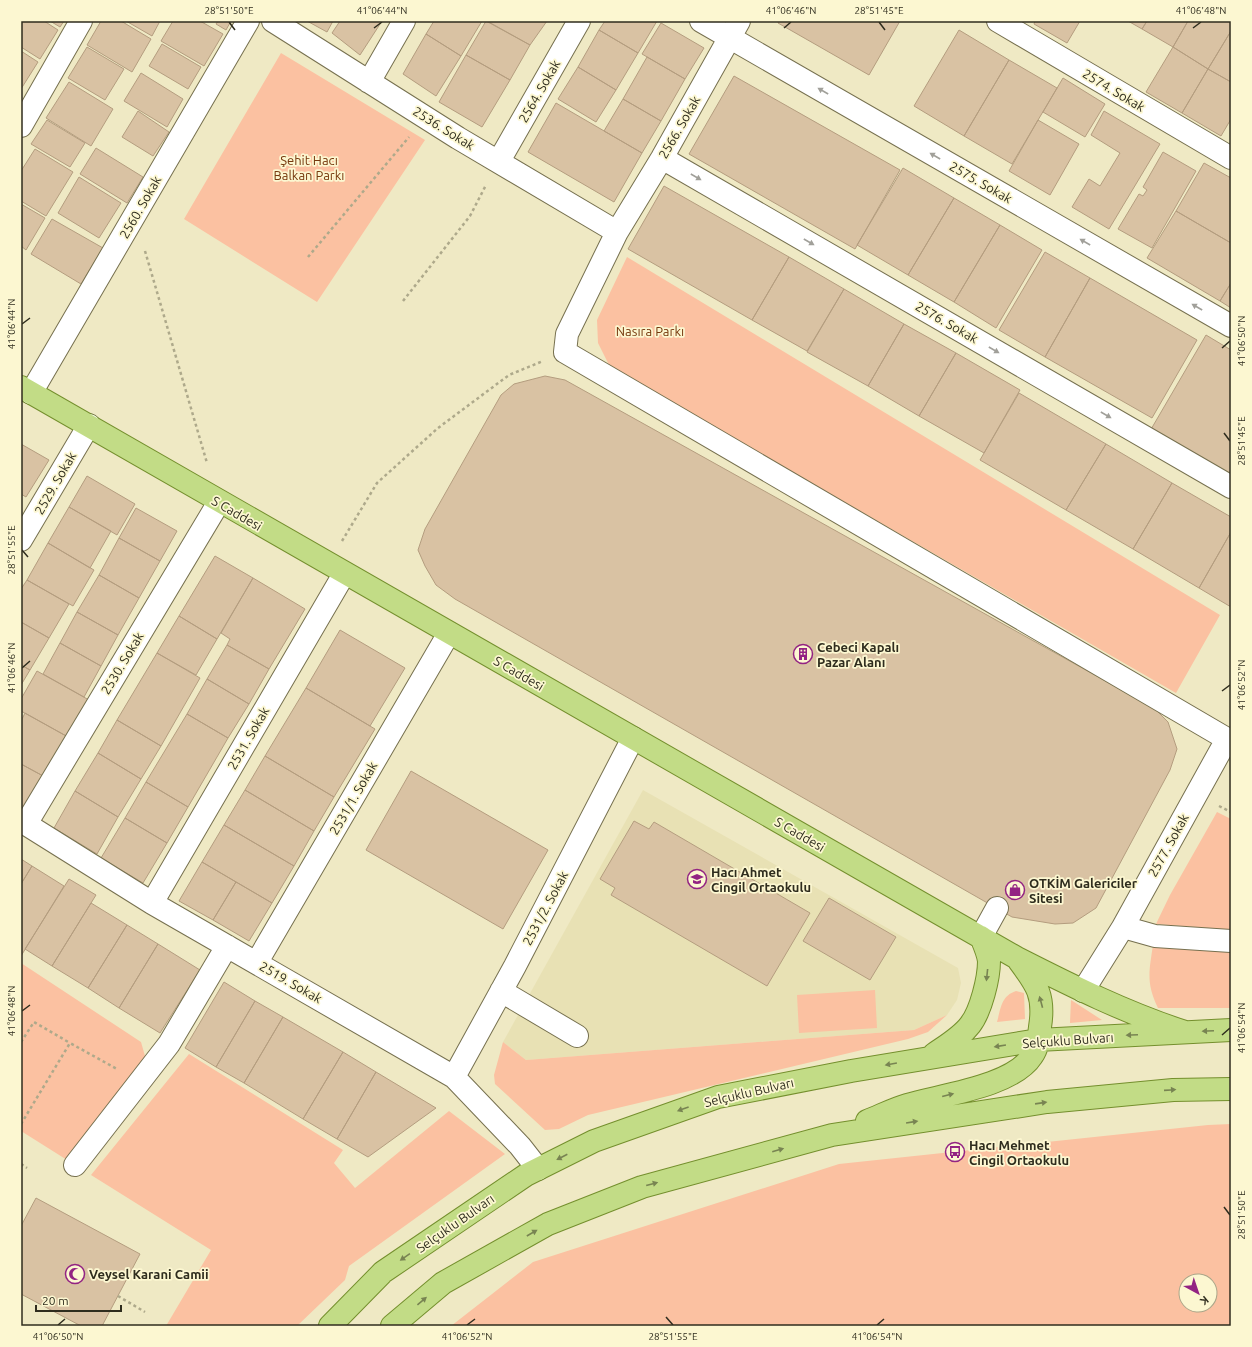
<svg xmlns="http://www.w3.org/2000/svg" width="1252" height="1347" font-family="Ubuntu,sans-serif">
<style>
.built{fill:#e8e1b4}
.green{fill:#fbc1a1;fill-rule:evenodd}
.building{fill:#d9c2a3;stroke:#b49d7f}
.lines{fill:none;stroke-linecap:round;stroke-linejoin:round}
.minor-casing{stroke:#76704f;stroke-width:24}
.major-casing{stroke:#748f2d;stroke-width:24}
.path{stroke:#aea98b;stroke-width:2.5;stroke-dasharray:3 3;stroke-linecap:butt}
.minor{stroke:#fff;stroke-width:22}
.major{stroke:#c2dc86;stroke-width:22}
.oneway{fill:#a1a09a}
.oneway2{fill:#788452}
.ticks{fill:none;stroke:#2f2d1e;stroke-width:1.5}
.labels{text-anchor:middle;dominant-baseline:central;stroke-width:3.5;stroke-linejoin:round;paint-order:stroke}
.street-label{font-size:13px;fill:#2f2d1e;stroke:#fcf7d1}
.park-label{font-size:13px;fill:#76380d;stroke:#fcf7d1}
.poi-label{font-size:13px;font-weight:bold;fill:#2f2d1e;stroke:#fcf7d1;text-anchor:start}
.neatline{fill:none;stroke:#2f2d1e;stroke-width:1.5}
.ticks-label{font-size:10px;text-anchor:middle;fill:#2f2d1e}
</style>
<rect width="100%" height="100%" fill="#efe9c4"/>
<path class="built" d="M643,790L958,968L961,983L957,1000L947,1015L914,1030L526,1060L503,1042Z"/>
<path class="green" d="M281,53L425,140L317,302L184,219Z
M627,257L1220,615L1176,693L610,367L598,343L597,320Z
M1217,812L1231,819V930L1156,924L1170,895Z
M1153,945L1231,952V1008H1158C1146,983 1149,972 1153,945Z
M21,963L141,1042L149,1070L75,1165L21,1131Z
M875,990L877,1028L799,1033L797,995Z
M1016,991L1024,993L1025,1019L997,1022C1001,1008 1001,996 1016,991Z
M1071,1000L1102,1020L1070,1023Z
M947,1015L928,1032L908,1039L588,1115L559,1129L545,1130L495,1084L494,1075L503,1042L526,1060L914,1030Z
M189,1054L343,1150L334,1163L355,1188L449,1111L505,1154L349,1266L345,1280L297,1326H166L211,1250L91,1175Z
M1231,1124V1326H451L533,1262L839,1164L1208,1125ZM1186,1281H1210V1305H1186Z"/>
<path class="building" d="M21,21H44L58,30L40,59L21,47Z
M50,21H64L60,27Z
M101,21H121L151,39L132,72L87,45Z
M126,21H160L152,36Z
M173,21H200L223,34L204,66L161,41Z
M218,21H231L226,30L216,24Z
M307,21H333L327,32Z
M340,21H382L360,55L332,33Z
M434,21H482L461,56L426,34Z
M486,21L530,45L510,80L466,55Z
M487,21H547L530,45Z
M605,21H657L638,53L599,30Z
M779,21H900L869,75L778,23Z
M1035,21H1080L1067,43L1034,24Z
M1128,21H1147L1142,29Z
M1147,21H1188L1173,47L1142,29Z
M1188,21H1231V31L1208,69L1173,47Z
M661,23L704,48L685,79L642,54Z
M599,30L638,53L616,90L578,67Z
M959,30L1009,60L964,136L914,106Z
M1231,31V82L1208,69Z
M426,34L461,56L436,96L403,74Z
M162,44L201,67L188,89L149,66Z
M87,47L124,69L105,100L68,78Z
M1173,47L1208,69L1182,113L1146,92Z
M21,51L38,62L21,89Z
M466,55L510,80L482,127L439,102Z
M647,57L685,79L661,121L623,99Z
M1009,60L1057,88L1012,164L964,136Z
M578,67L616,90L596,122L558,99Z
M1208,69L1231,82V119L1221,136L1182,113Z
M141,73L183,99L167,127L124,101Z
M734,76L900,170L855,249L689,154Z
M1063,78L1105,104L1085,137L1043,112Z
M69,82L113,109L91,146L46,118Z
M623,99L661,121L642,153L604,131Z
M556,103L642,153L614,202L528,152Z
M138,111L169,132L153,156L122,137Z
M1104,111L1160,144L1109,229L1072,207L1089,179L1100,186L1120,153L1091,135Z
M47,120L85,143L70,167L31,144Z
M1038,120L1079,144L1050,195L1009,171Z
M96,148L143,177L127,203L80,174Z
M35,149L73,172L46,216L21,201V171Z
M1163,152L1196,171L1152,248L1118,229L1139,194L1143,196L1147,190L1143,187Z
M1204,163L1231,178V243L1176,211Z
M903,168L954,198L908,275L857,245Z
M79,177L121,203L99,238L58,213Z
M664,186L789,257L752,320L628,249Z
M954,198L1000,225L954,302L908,275Z
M21,204L45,218L26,250L21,246Z
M1176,211L1231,243V283L1220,301L1147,258Z
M52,219L103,248L81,284L31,254Z
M1000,225L1042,250L996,328L954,302Z
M1045,252L1090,278L1045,357L999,330Z
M789,257L844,289L807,351L752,320Z
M1090,278L1197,340L1152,418L1045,357Z
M1231,283V308L1220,301Z
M844,289L904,324L868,386L807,352Z
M904,324L956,353L919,416L868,386Z
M1206,335L1231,350V479L1150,431Z
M956,353L1020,390L984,453L919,416Z
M545,376L565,380L1154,708L1168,722L1177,749L1170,770L1096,908L1073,923L1055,924L1012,917L455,599L436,585L425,566L418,550L425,529L501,395L514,384Z
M1019,393L1106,444L1066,510L980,460Z
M21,444L49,460L26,497L21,494Z
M1106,444L1172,483L1133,549L1066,510Z
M87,476L135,504L117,535L69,507Z
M1172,483L1231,517V532L1199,588L1133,549Z
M69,507L111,531L90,568L48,543Z
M136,508L177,531L160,561L119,538Z
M1231,532V607L1199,588Z
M119,538L160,561L139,598L99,575Z
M48,543L94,570L73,606L27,580Z
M215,556L253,578L217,639L179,616Z
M99,575L139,598L118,635L77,612Z
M253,578L305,609L269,669L227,645L230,639L221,633Z
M27,580L69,604L49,638L21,622V589Z
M77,612L118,635L101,666L60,643Z
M179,616L217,639L196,675L157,653Z
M21,622L49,638L30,670L21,665Z
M340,630L405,668L370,726L306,688Z
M60,643L101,666L84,697L43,674Z
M227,645L269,669L249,704L207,679Z
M157,653L200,678L161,746L117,720Z
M21,665L30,670L21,685Z
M37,671L89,700L68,737L21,711V699Z
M207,679L249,704L228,738L187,714Z
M306,688L375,729L334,797L265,756Z
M25,713L68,737L45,777L21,764V721Z
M187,714L228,738L188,807L146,782Z
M117,720L161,746L141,779L98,753Z
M98,753L141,779L118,817L75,791Z
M265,756L334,797L314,831L245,790Z
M21,764L45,777L26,811L21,808Z
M411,771L548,850L503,929L366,850Z
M146,782L188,807L167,843L125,818Z
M245,790L314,831L294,866L224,825Z
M75,791L118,817L97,854L54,828Z
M125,818L167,843L143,883L101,858Z
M634,821L649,829L654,822L810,913L767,986L611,895L615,888L600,879Z
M224,825L294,866L272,903L202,862Z
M21,859L32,866L21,884Z
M202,862L236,882L213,920L179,901Z
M32,866L64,886L21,956V884Z
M69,879L96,895L52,966L25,949Z
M236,882L272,903L249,941L213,920Z
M829,898L896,937L870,980L803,941Z
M91,903L127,925L88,988L52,966Z
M127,925L158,944L119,1008L88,988Z
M158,944L200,970L160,1033L119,1008Z
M224,982L255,1001L216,1067L185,1048Z
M255,1001L283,1017L244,1083L216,1067Z
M283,1017L343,1052L303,1119L244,1083Z
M343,1052L376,1072L337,1139L303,1119Z
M376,1072L436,1108L368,1157L337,1139Z
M36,1198L140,1254L102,1326H81L21,1294V1226Z"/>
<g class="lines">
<g class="minor-casing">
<path id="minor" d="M273,21L458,138L617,232
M701,21L1231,326
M739,21L662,158L617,232L567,334L565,352L1227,739L1123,927L1083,991
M998,21L1231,158
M369,82L404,21
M21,126L81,21
M662,158L1231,487
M499,161L579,21
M31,393L248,21
M21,540L89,425
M21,821L152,903L454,1077L520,1146L538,1169
M26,824L219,502
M152,903L344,574
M1123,927L1155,936L1231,941
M981,937L997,908
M257,962L449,633
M501,991L577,1036
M454,1077L515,966L633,738
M75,1165L169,1044L227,946"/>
</g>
<g class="major-casing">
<path id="major" d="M21,387L1017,958C1072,986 1126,1013 1185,1032
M934,1054C947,1045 961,1037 970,1025C981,1011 989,978 989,961C988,953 984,944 981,937
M867,1121C880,1116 893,1109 907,1105C940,1095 1012,1087 1032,1056C1038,1048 1039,1036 1040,1027C1045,996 1037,985 1019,961
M330,1326L383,1272L526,1175L594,1141L718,1097L851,1071L1038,1040L1231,1030
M392,1326L443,1283L548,1224L642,1187L832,1135L1047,1102L1173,1090L1231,1089"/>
</g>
<path class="path" d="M145,251L207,463
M308,257L409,137
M403,301L470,216L486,185
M342,541L377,483L438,428L509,375L543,361
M1219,806L1231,812
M21,1042L34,1022L70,1043
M21,1124L70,1043L117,1069
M21,1164L27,1168
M118,1296L145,1312"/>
<use href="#minor" class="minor"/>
<use href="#major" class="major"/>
</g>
<defs><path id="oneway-solid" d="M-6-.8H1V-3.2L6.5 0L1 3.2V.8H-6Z"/></defs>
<g class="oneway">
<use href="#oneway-solid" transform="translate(823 91) rotate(-150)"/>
<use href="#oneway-solid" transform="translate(935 156) rotate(-150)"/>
<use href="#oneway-solid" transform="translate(696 177) rotate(30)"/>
<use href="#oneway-solid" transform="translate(809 242) rotate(30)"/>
<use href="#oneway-solid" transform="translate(1085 242) rotate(-150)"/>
<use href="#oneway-solid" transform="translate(1197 307) rotate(-150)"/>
<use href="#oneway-solid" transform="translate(994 350) rotate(30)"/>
<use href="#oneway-solid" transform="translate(1106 415) rotate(30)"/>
</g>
<g class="oneway2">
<use href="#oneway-solid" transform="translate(987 975) rotate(96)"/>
<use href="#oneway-solid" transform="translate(1041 1002) rotate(-105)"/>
<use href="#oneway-solid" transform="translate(1208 1031) rotate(178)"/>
<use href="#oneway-solid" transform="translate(1132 1035) rotate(177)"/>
<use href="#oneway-solid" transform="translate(1000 1046) rotate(171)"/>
<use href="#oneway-solid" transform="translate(891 1064) rotate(170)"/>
<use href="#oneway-solid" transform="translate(1170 1090) rotate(-4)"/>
<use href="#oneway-solid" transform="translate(948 1095) rotate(-14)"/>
<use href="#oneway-solid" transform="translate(1041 1103) rotate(-8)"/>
<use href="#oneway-solid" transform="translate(683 1109) rotate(160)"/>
<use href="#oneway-solid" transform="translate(912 1122) rotate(-9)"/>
<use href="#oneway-solid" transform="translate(778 1150) rotate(-16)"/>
<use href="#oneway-solid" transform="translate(562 1157) rotate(153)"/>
<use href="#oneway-solid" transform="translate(652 1184) rotate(-15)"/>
<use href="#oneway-solid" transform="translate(532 1233) rotate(-30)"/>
<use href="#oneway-solid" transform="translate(405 1257) rotate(145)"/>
<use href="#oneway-solid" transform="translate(422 1301) rotate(-40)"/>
</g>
<path class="ticks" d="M229,22L235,30M879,22L885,30M374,28L382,22M784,28L791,22M1193,28L1201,22M22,324L30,318M1222,348L1230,341M1224,433L1230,441M22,550L28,557M22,668L30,661M1222,691L1230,685M22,1011L30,1005M1222,1035L1230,1028M1224,1207L1230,1215M666,1317L673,1325M58,1325L65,1319M467,1325L475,1319M877,1325L884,1319"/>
<defs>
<g id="building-ring" transform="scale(1)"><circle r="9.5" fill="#fcf7d1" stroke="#932383" stroke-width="1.5"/><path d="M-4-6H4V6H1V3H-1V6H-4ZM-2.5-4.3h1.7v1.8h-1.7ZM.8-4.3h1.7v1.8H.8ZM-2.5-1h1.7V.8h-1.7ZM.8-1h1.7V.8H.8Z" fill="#932383"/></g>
<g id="school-ring" transform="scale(1)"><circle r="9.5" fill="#fcf7d1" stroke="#932383" stroke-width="1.5"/><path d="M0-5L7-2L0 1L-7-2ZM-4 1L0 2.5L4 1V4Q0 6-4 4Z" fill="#932383"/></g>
<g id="shop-ring" transform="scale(1)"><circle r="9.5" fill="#fcf7d1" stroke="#932383" stroke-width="1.5"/><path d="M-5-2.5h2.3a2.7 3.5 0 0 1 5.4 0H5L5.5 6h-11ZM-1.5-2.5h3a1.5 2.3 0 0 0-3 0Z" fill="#932383"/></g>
<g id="bus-ring" transform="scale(1)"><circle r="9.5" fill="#fcf7d1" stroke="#932383" stroke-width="1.5"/><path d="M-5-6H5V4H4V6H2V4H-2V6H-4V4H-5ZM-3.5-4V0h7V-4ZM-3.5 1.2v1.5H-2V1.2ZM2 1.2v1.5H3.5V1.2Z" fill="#932383"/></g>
<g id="mosque-ring" transform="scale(1)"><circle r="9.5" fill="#fcf7d1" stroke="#932383" stroke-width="1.5"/><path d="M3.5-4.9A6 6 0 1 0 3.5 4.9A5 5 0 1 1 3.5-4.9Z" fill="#932383"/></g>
</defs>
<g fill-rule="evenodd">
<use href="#building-ring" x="803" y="654"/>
<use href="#school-ring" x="697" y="879"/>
<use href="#shop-ring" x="1015" y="890"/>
<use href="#bus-ring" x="955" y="1152"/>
<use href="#mosque-ring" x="75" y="1274"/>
</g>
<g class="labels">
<g class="street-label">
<text transform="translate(1114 90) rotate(31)">2574. Sokak</text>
<text transform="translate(539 91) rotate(-60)">2564. Sokak</text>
<text transform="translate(679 127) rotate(-60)">2566. Sokak</text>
<text transform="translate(444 128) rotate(32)">2536. Sokak</text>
<text transform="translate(981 182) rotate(30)">2575. Sokak</text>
<text transform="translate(140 207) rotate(-60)">2560. Sokak</text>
<text transform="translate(947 322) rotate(30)">2576. Sokak</text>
<text transform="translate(55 483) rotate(-60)">2529. Sokak</text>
<text transform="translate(237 513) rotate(30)">S Caddesi</text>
<text transform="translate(122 663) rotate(-59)">2530. Sokak</text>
<text transform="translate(519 673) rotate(30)">S Caddesi</text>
<text transform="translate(248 738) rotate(-60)">2531. Sokak</text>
<text transform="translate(353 798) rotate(-60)">2531/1. Sokak</text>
<text transform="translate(800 834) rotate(30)">S Caddesi</text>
<text transform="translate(1168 845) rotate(-61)">2577. Sokak</text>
<text transform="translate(545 908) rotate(-62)">2531/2. Sokak</text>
<text transform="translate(291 982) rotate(30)">2519. Sokak</text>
<text transform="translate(1068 1040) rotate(-4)">Selçuklu Bulvarı</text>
<text transform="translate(749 1092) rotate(-13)">Selçuklu Bulvarı</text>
<text transform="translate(455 1223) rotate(-35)">Selçuklu Bulvarı</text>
</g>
<g class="park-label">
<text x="309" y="160">Şehit Hacı<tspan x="309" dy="15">Balkan Parkı</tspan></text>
<text x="650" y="331">Nasıra Parkı</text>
</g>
<g class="poi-label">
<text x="817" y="647">Cebeci Kapalı<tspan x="817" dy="15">Pazar Alanı</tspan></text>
<text x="711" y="872">Hacı Ahmet<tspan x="711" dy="15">Cingil Ortaokulu</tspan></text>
<text x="1029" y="883">OTKİM Galericiler<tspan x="1029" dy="15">Sitesi</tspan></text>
<text x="969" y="1145">Hacı Mehmet<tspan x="969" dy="15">Cingil Ortaokulu</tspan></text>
<text x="89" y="1274">Veysel Karani Camii</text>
</g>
</g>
<rect width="1252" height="1347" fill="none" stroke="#fcf7d1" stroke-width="44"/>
<g transform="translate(1198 1293) rotate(140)"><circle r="19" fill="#fcf7d1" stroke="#aaa689"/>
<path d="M0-3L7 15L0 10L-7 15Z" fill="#932383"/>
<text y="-6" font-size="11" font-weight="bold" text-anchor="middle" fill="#2f2d1e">K</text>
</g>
<path d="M36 1305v6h85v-6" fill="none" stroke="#2f2d1e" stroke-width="2"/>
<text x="42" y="1305" font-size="12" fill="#2f2d1e" stroke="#fcf7d1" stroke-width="3" paint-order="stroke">20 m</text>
<rect x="22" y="22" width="1208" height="1303" class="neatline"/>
<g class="ticks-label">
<text x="229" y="14">28°51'50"E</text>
<text x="382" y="14">41°06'44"N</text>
<text x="791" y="14">41°06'46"N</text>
<text x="879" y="14">28°51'45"E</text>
<text x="1201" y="14">41°06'48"N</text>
<text transform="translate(11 324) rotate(-90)" y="4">41°06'44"N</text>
<text transform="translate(1241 341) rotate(-90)" y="4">41°06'50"N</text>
<text transform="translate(1241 441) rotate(-90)" y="4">28°51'45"E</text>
<text transform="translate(11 550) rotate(-90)" y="4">28°51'55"E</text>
<text transform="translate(11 668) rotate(-90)" y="4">41°06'46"N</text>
<text transform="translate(1241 685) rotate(-90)" y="4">41°06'52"N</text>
<text transform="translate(11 1011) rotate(-90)" y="4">41°06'48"N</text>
<text transform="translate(1241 1028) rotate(-90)" y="4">41°06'54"N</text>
<text transform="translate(1241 1215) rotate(-90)" y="4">28°51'50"E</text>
<text x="58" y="1340">41°06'50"N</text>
<text x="467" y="1340">41°06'52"N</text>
<text x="673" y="1340">28°51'55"E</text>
<text x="877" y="1340">41°06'54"N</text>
</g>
</svg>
